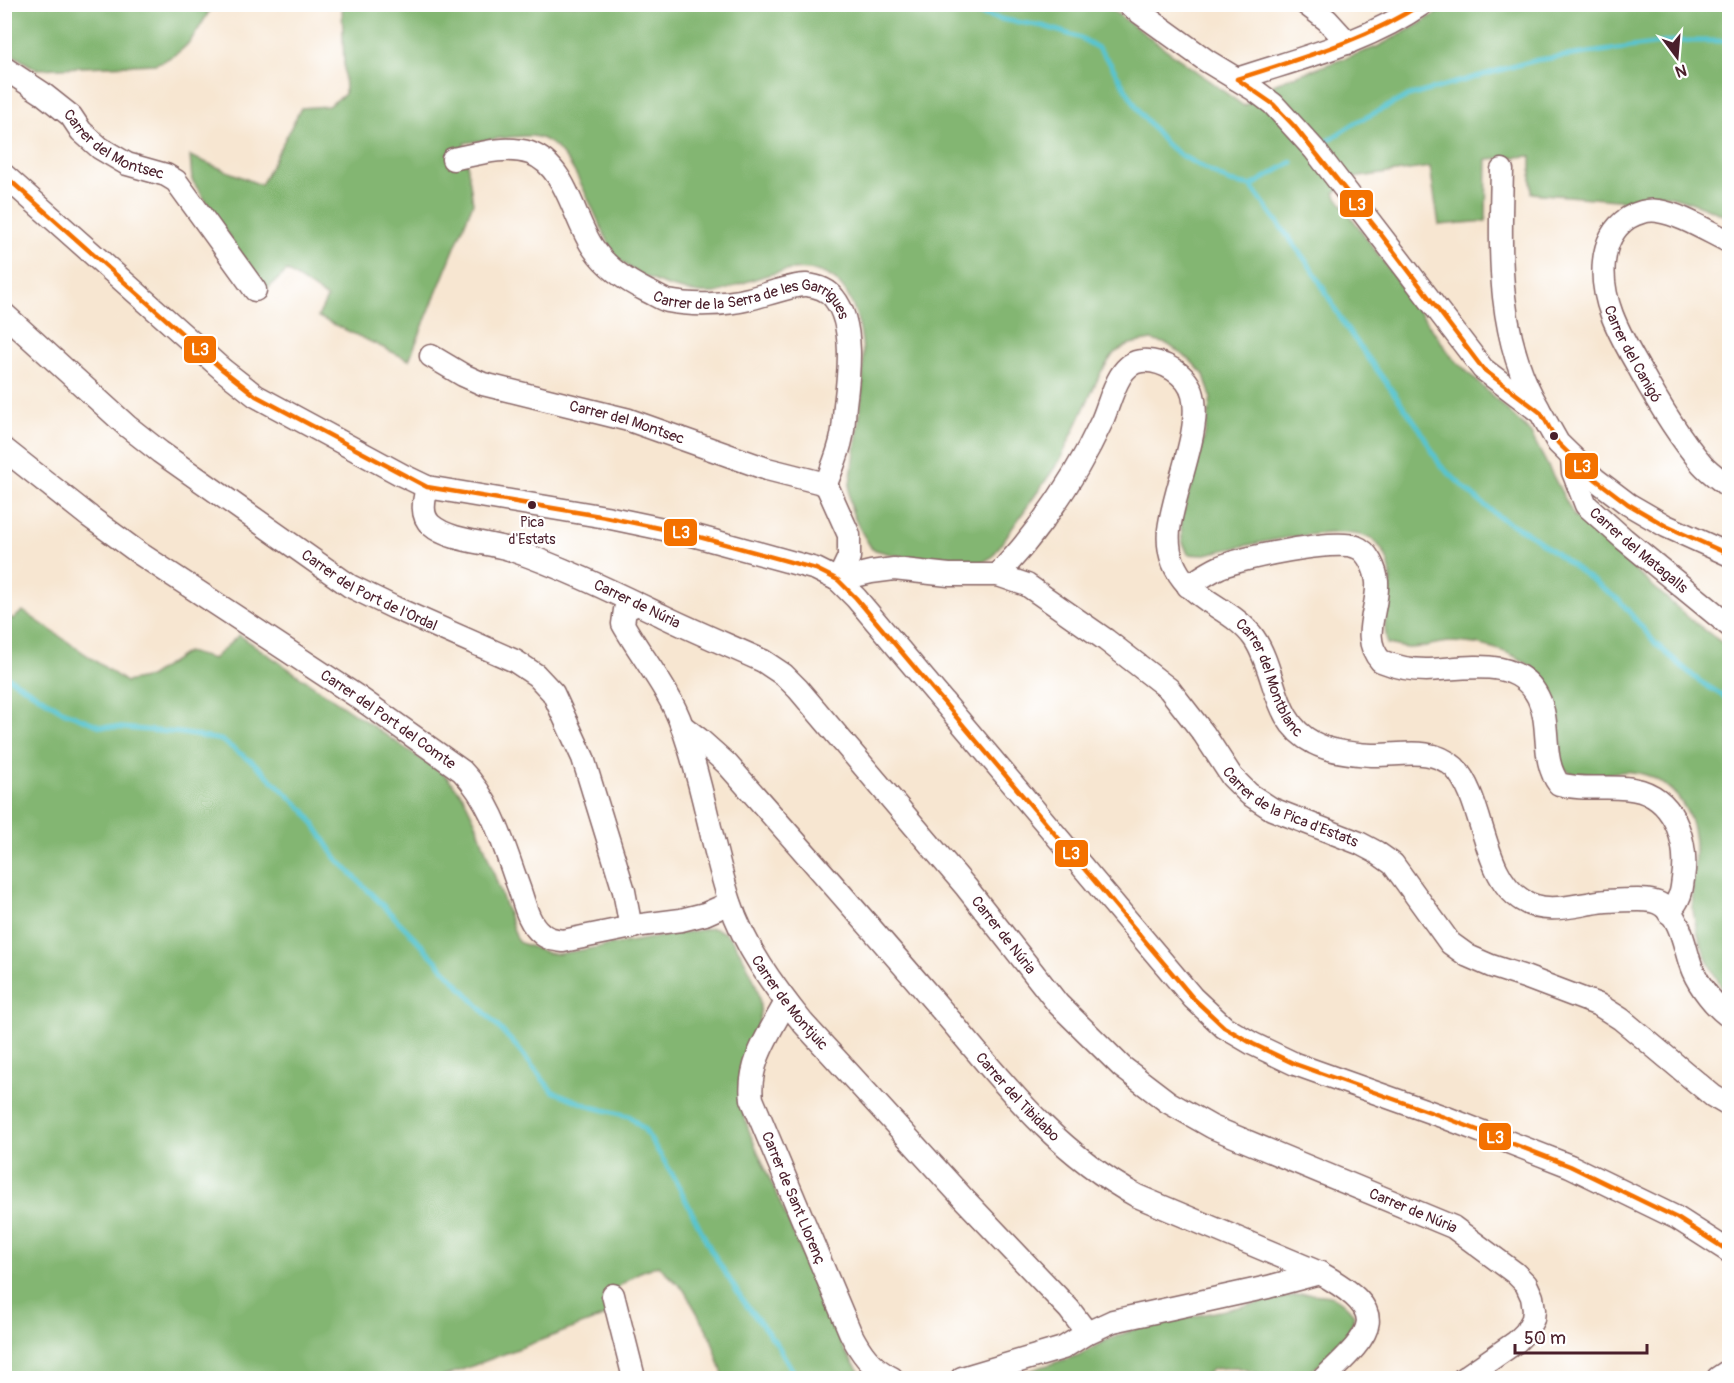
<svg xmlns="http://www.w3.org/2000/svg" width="1734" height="1383" font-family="Pangolin,sans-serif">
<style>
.forest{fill:#83b672;stroke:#666a4e;stroke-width:1.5}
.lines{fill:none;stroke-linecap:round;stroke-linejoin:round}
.stream{stroke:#58c4cf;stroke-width:5}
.minor-casing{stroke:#876565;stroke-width:25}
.minor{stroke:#fff;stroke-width:22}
.bus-1-casing{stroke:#fff;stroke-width:9}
.bus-1{stroke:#f47100;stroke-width:4.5}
.bus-dot{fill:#4a1f2b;stroke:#fff;stroke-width:2}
.labels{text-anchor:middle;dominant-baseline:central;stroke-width:4.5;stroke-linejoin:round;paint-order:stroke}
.bus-label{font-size:14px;fill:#4a1f2b;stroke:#fff}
.street-label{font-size:15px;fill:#4a1f2b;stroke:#fff}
.line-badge{stroke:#fff;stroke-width:2}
.badge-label{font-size:16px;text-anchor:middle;font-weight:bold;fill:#fff}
</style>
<rect width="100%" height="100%" fill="#fff"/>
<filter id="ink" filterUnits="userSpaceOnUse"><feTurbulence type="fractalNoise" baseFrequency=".0167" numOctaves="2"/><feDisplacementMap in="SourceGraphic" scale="12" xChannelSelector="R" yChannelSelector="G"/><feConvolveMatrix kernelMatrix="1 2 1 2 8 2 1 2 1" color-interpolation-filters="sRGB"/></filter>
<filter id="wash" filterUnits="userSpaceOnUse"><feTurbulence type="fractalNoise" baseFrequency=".008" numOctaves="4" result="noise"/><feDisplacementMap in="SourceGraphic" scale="24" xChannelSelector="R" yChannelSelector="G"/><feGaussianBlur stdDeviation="1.35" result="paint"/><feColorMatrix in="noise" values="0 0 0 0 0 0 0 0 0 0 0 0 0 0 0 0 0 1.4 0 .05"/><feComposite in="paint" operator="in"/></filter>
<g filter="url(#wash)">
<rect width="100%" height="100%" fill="#f7e6d1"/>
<path class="forest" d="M4,5L5,4L213,5C195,34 190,52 155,64L36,69L5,50Z
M342,5H1105L1244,106L1278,82L1377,47L1418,25L1449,5H1729V217C1710,210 1676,194 1656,194C1646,194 1637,198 1628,201L1531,193V156L1487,159L1486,221L1439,225L1430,167L1353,178L1334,193L1452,357L1530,432L1574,516L1690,619L1729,648V998C1711,972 1697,942 1693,910C1689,871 1706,841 1682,803C1672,787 1652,774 1633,772C1607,768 1581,789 1560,764C1561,743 1562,721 1556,701C1543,658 1491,643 1451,642C1437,642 1424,648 1410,648C1403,648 1395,645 1387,644C1387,638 1385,631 1385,626C1387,605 1395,583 1388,562C1386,555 1379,544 1373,540C1342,520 1238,548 1201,555L1188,554L1182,540L1181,521L1202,447L1208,419L1211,397L1204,375L1189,359L1167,344L1151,340L1130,344L1114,353L1101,372L1060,460L992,557L978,565L894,555L872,549C862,533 850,515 849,495C849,484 852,471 854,459C860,407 875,343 847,294C824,254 774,272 740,284C732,287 723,292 715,293C699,295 671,288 657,282C642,275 625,268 616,255C593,223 576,141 532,136C519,135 478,141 464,143L473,203L409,360L318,317L327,298L287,271L265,291L192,180L190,156L261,185L301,108L328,106L345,94Z
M23,611L126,682L149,677L187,652L213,659L239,635L446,776L463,796L476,823L518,942L548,953L558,954L712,928C729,932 733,940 741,954C756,980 767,1004 755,1033C748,1051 740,1066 740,1086C739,1103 745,1120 751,1136L845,1352L859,1371L869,1378H724L710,1335L684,1290L658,1265L638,1273L605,1296L608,1315L440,1378H5L4,613L13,619Z
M1302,1294C1327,1294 1338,1294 1354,1315C1352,1341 1322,1363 1302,1378H1264L1257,1373L1236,1367L1213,1369L1201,1378H1007L1079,1355L1105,1341L1137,1328Z"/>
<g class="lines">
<path class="stream" d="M942,4L1005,20L1043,26L1081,38L1098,48L1110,63L1141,114L1166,144L1182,156L1230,182L1251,186L1292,162
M1324,143L1355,123L1406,97L1518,65L1537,60L1675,41H1730
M1251,186L1314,272L1345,326L1420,429L1440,465L1470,493L1499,517L1531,535L1620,601L1656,644L1699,681L1730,700
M4,675L65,712L100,726L181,733L221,740L254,763L306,812L337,859L414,937L517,1047L552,1091L592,1107L629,1116L644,1129L674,1177L711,1250L743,1301L777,1344L797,1378"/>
</g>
</g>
<g filter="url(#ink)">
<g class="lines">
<g class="minor-casing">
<g id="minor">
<path d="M1128,4L1207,61L1253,89L1273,104L1314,149L1483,369L1541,413L1558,443L1595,479L1628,504L1666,526L1730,555"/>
<path d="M1306,4L1327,20L1348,43"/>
<path id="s1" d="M4,68L42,93L71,116L81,131L100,148L127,164L166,175L176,181L255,290"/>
<path d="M1237,79C1300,58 1366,43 1422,4"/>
<path id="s2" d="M453,159C477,154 505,145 530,153C568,167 573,220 594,249C607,268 627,281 647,291C654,294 661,299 668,301C693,306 724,305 749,299C762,296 795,284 806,285C817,286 828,290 834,298C855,324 849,374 845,405C844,415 844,426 842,436C839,453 832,468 826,484L849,535V557L838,580"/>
<path d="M1502,170C1500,250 1496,338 1539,409"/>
<path d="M4,175L223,370L256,396L402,475L427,487L606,517L692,535L816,569L838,580L856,598L1193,998L1224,1027L1253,1044L1295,1064L1444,1117L1570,1166L1677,1218L1730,1252"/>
<path id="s3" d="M1730,242C1709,232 1680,214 1658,211C1648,209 1636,213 1628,218C1597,239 1600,283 1612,315C1619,333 1629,351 1639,368C1657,401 1677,435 1702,464C1710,473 1721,480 1730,488"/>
<path id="s4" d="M4,314L127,426L160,452L350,586L395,608L515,661L536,675L553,693L583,758L624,891L631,928"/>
<path id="s5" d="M431,356L463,375L483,384L629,420L767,469L826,484"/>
<path id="s6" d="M4,449L90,517L139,553L358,697L462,771C493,803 504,847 519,888C524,902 528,923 541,933C547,939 555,940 563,941L642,925L681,920L705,914L730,903"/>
<path id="s7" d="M1572,457L1573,472L1586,505L1624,539L1730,626"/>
<path id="s8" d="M427,487C424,500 420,515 431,525C449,541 486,542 509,549C562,567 613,592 663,616C696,632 730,646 763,661L784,675L798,689L966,887L1058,1004L1122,1067L1168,1102L1212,1127L1453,1227L1515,1273L1526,1284L1532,1297L1534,1310L1533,1319L1526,1332L1516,1342L1464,1378"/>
<path id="s9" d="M998,575C1006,565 1016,555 1024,545C1054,508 1081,466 1101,423C1110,405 1117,362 1142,361C1154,360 1164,364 1174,370C1183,376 1190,383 1193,395C1202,429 1173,492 1169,530C1167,551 1173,569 1187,584C1207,605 1237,614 1254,638C1277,672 1272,722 1314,743C1331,752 1353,754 1372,755C1399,756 1432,746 1454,767C1485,799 1481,875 1522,900C1543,914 1568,907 1592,903C1607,900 1622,900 1638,900C1645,900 1657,901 1663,906C1683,920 1684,950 1693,971C1700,987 1715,1007 1730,1017"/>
<path id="s10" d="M838,580L871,572L894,569L949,575H998L1027,585L1106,640L1169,689L1204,734L1232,777L1249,794L1272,809L1359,843L1376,852L1393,864L1450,943L1468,956L1491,966L1525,977L1599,1005L1621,1019L1713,1096L1730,1106"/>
<path d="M1188,586C1199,579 1209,572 1220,567C1242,558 1336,538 1356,547C1368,551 1376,570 1377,582C1379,609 1359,637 1381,661C1396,667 1410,670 1426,670C1464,669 1517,655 1538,697C1552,725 1540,759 1559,784C1586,792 1615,783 1641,791C1678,803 1688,847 1683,879C1682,885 1682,892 1679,897C1677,903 1672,908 1669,913"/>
<path id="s11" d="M637,604L625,610L623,624C642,658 669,689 682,726C703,783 711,844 730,902C744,946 774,987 803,1023L963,1198L1069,1309L1087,1333"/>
<path id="s12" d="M682,726L699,739L727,764C794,840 861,916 927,993C993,1069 1047,1147 1137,1196L1320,1273C1391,1313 1375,1330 1324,1378"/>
<path id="s13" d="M786,1002C770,1032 747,1064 752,1099L850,1332C860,1352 871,1368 892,1378"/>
<path d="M613,1295L634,1378"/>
<path d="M962,1378L1063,1348L1087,1333L1113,1321L1268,1287L1320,1273"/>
<path d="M1718,1378L1730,1370"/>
</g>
</g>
<use href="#minor" class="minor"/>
<g class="bus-1-casing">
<path id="bus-1" d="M1237,79L1273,104L1294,126L1380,233L1483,369L1541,413L1558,443L1595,479L1628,504L1666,526L1730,555
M1237,79C1301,58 1364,41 1421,4
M4,175L223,370L256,396L427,487L606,517L692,535L816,569L838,580L856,598L1193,998L1224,1027L1253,1044L1295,1064L1444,1117L1570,1166L1677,1218L1730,1252"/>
</g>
<use href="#bus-1" class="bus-1"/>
</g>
</g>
<g class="bus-dot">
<circle cx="1554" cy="436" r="5"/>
<circle cx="532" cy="505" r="5"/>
</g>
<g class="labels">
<g class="bus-label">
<text x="532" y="522">Pica<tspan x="532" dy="17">d'Estats</tspan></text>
</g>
<g class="street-label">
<text stroke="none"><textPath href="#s1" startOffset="136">Carrer del Montsec</textPath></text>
<text stroke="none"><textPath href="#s2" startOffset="378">Carrer de la Serra de les Garrigues</textPath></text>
<text stroke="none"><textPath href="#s3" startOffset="260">Carrer del Canigó</textPath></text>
<text stroke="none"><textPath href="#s5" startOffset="208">Carrer del Montsec</textPath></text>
<text stroke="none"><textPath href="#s7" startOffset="120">Carrer del Matagalls</textPath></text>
<text stroke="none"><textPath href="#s4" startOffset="460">Carrer del Port de l'Ordal</textPath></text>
<text stroke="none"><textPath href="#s8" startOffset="262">Carrer de Núria</textPath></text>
<text stroke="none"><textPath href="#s9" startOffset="654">Carrer del Montblanc</textPath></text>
<text stroke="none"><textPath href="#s6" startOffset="470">Carrer del Port del Comte</textPath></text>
<text stroke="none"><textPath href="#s10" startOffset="543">Carrer de la Pica d'Estats</textPath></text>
<text stroke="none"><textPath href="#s8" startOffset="766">Carrer de Núria</textPath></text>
<text stroke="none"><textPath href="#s11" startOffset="446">Carrer de Montjuic</textPath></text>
<text stroke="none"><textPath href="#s12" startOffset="501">Carrer del Tibidabo</textPath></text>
<text stroke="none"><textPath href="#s13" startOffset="212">Carrer de Sant Llorenç</textPath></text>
<text stroke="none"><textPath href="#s8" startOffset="1270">Carrer de Núria</textPath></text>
</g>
</g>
<g class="line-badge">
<rect x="1339" y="189" width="35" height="29" rx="6" fill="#f47100"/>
<rect x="183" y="335" width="34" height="29" rx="6" fill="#f47100"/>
<rect x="1564" y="452" width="35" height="28" rx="6" fill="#f47100"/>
<rect x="663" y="518" width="35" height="29" rx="6" fill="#f47100"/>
<rect x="1054" y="839" width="35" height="29" rx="6" fill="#f47100"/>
<rect x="1478" y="1122" width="34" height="29" rx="6" fill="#f47100"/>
</g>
<g class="badge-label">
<text x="1357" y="210">L3</text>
<text x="200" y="355">L3</text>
<text x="1582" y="472">L3</text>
<text x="681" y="538">L3</text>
<text x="1071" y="859">L3</text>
<text x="1495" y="1143">L3</text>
</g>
<rect width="1734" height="1383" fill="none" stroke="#fff" stroke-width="24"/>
<g transform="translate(1677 57) rotate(164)" stroke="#ffffff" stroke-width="4.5" paint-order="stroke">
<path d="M0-4.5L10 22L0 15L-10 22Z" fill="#4a1f2b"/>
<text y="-9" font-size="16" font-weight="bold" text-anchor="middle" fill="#4a1f2b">N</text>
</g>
<path d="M1515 1344v9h132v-9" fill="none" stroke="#4a1f2b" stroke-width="3"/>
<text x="1524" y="1344" font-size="18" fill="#4a1f2b" stroke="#ffffff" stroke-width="4.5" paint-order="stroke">50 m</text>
</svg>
